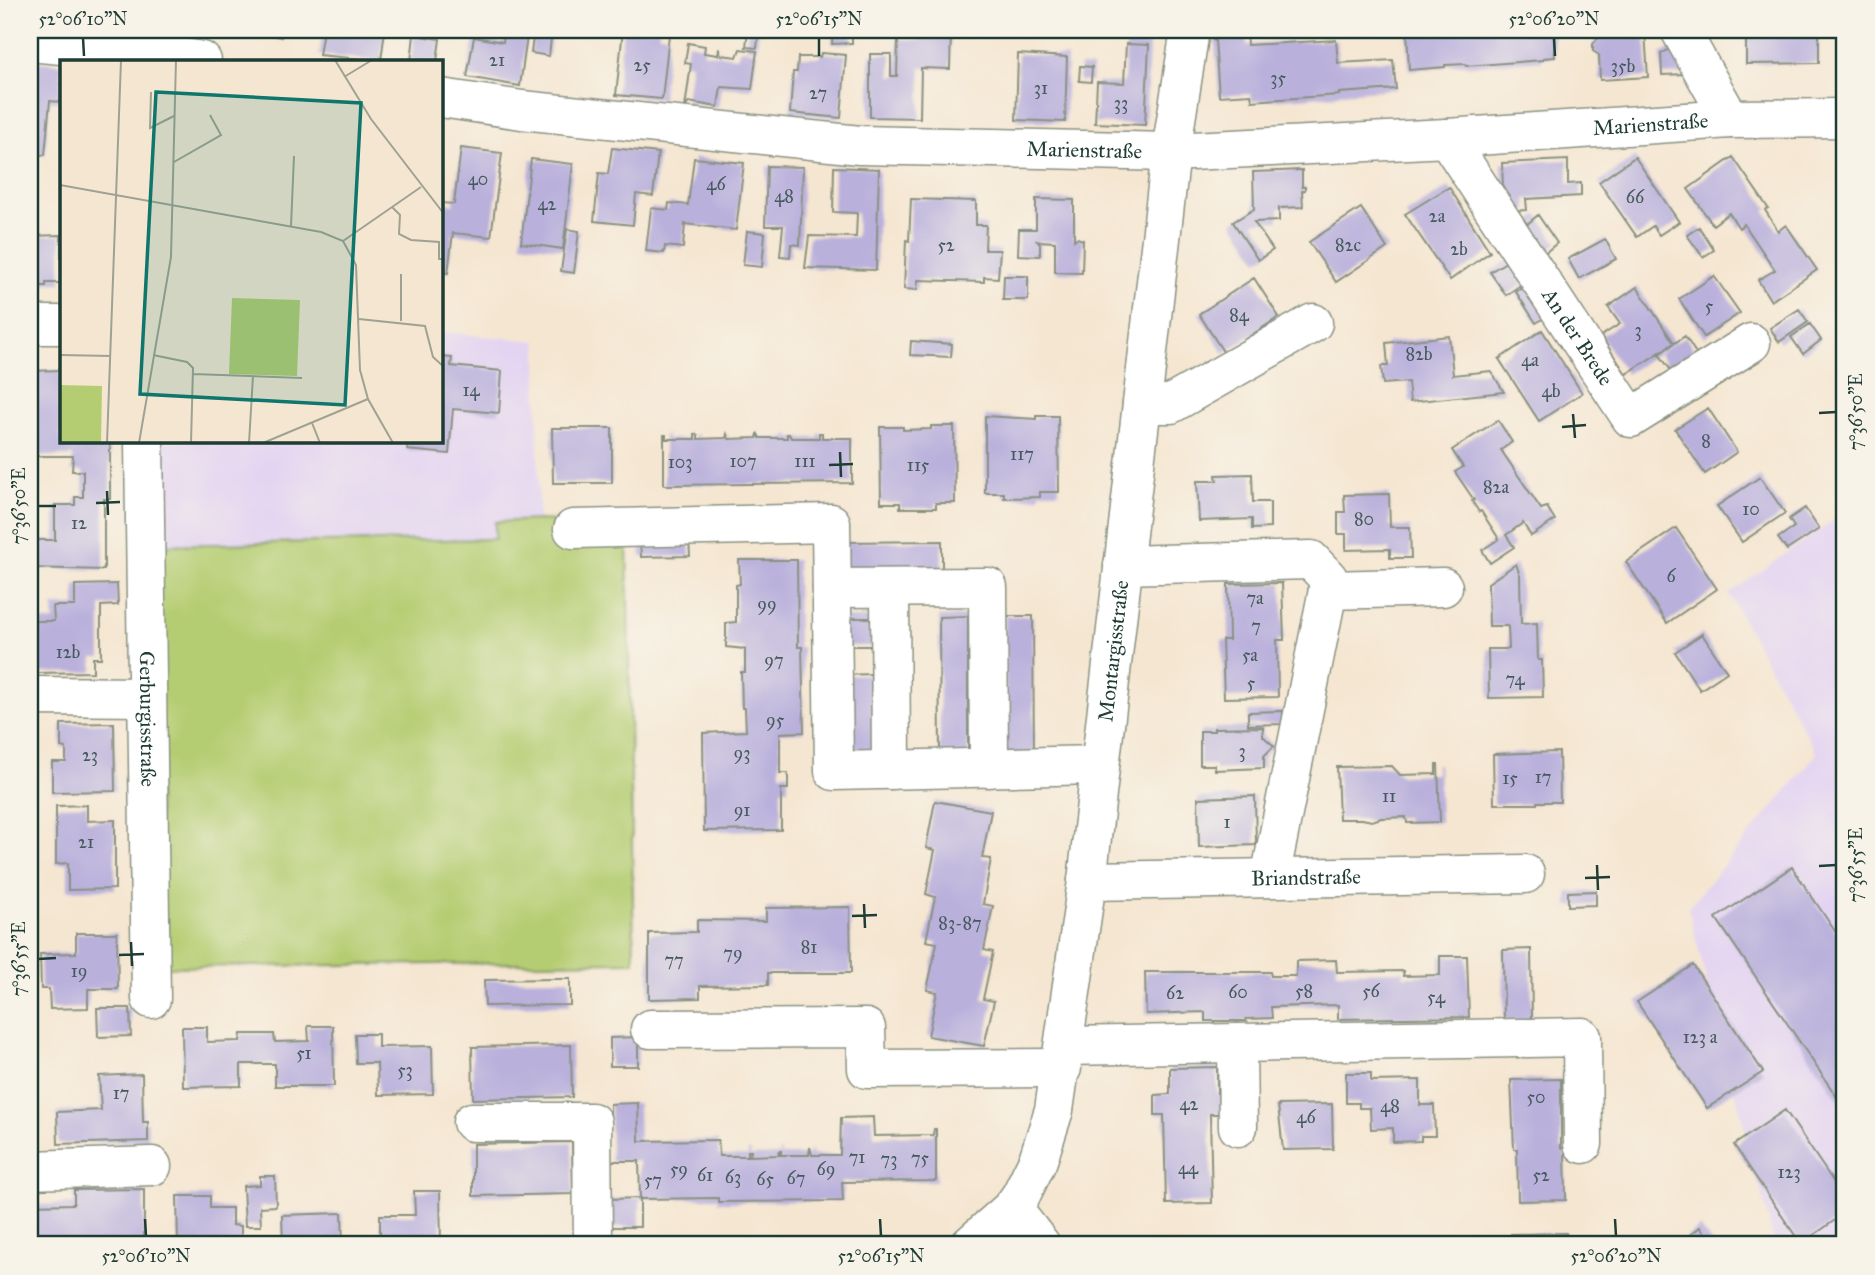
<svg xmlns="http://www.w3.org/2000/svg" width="1875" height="1275" font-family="'IM FELL Great Primer',serif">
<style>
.built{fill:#e3d3f2}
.green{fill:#b5cd72;stroke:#6a8553;stroke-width:2}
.building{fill:#b9b0dc}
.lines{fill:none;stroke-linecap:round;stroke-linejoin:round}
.minor-casing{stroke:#8a9282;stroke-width:41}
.minor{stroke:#fff;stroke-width:38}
.ticks{fill:none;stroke:#1f3d34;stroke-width:2.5}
.labels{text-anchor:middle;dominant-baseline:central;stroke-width:5;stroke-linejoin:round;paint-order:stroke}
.number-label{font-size:18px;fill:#465a5e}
.street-label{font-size:21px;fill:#1f3d34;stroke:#f7f3e8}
.inset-road{fill:none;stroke:#9fa292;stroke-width:2}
.view{fill:#0f766e;fill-opacity:0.15;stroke:#0f766e;stroke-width:3.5}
.inset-edge{fill:none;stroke:#1f3d34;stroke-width:3.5}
.neatline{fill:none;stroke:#1f3d34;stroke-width:2.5}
.ticks-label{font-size:18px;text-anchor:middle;fill:#1f3d34}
</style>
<rect width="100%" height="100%" fill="#f7f3e8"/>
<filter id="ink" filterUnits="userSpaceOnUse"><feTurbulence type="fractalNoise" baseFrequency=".0143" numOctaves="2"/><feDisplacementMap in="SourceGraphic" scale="14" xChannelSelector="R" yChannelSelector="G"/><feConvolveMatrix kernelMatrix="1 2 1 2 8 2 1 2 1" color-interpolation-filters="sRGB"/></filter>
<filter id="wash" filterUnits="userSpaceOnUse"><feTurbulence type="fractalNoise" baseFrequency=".00686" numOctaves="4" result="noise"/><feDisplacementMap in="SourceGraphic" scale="28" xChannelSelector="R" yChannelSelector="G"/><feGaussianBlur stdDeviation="1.57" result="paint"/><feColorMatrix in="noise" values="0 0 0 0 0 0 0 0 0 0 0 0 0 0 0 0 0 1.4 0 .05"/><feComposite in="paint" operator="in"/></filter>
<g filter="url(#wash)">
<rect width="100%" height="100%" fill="#f5e6d1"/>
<path class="built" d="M441,332L537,341L539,520L496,522L495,539L156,545L154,441H441Z
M1845,512V1245H1775L1688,908L1817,754L1729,594Z"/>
<path class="green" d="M539,520L561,521L627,536L634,962L160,967L156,545L495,539V522Z"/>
<g id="blocks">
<path class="building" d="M253,30H283L281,37Z
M323,30H385L381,61L319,55Z
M505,30H528L520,86L467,77L474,37L503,42Z
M534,30H552L549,56L531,53Z
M623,30H659V34L669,35L662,99L616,95Z
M748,30H759L757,48L746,47Z
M833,30H852V43L832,44Z
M1212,30H1246L1247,45L1336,40L1338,63L1393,60L1396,89L1339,93V95L1252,101L1251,94L1219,96L1215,40H1213Z
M1407,30H1553L1555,57L1543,58V60L1466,66V64L1445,65V67L1409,70Z
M1746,30H1819V63L1746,64Z
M920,31H951L950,69L921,68L920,118L870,117V54H891V76H897L898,39L920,40Z
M1645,32L1648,77L1600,80L1599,55L1593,51V44L1597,39V35Z
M414,35L440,39L437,61H411Z
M688,43L705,46L704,53L718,55L719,48L721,55L737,57L740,49L757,51L752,89L721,87L718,107L689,102L685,108L691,64L685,63Z
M1126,44L1149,45L1145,125L1095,123L1097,82L1124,83Z
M1671,48L1687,74L1662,75L1661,54Z
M821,53L846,55L841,118L790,113L793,72H797L798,57H820Z
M1018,54L1067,57L1065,122L1016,120Z
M30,61L61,64V102L50,101L45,155L30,154Z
M1080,66L1092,67L1091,82L1079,81Z
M461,148L502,153L491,237L453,233L448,273L441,272V203L454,204Z
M612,148L658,153L653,196L636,194L633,225L594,221L599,173L608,174Z
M1635,157L1679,222L1659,235L1653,226L1637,237L1599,182Z
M1733,157L1768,208L1765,210L1778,231L1786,225L1817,270L1771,301L1758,280L1775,270L1744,224L1739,228L1729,213L1713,225L1688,189Z
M694,158L744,163L736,230L685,224L683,248L665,246L664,253L646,251L651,208L668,210L669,203L688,205Z
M531,159L573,164L563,249L521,243Z
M1568,160V184L1581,183V196L1526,199L1527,210L1504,211L1502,163Z
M767,166L803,167L800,245L791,244L790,257L780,256L783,226H765Z
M834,167L879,169L876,270L805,268L809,236L856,237L857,213L833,212Z
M1302,170V187H1305V190L1302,191L1303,207L1279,208V221L1254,222L1273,250L1258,260L1233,222L1254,209L1253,172Z
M1449,187L1490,252L1450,280L1405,214Z
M911,199L976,201V225H986L985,250H1000L998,278L984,277V282L918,280L917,290L904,289L906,240L909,241Z
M1036,199L1074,200V240L1077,238L1083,240L1082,273L1055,272V242L1037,241L1040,244V256L1018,255L1019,229H1036Z
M1361,208L1387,248L1336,282L1309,242Z
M1538,215L1557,243L1540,257L1514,235Z
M1699,227L1714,250L1703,257L1687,235Z
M567,229L579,231L574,273L561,271Z
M747,231L765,233L762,267L743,265Z
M61,235V283H46V286H30V236Z
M1605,239L1616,259L1579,279L1568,259Z
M1509,260L1524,283L1506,295L1490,272Z
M1004,276H1028V300H1003Z
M1714,276L1740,313L1704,337L1679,299Z
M1254,278L1279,317L1224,353L1199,314Z
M1527,284L1548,316L1536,323L1516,292Z
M1637,287L1674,343L1626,374L1601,336L1620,324L1608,307Z
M1799,309L1808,322L1779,342L1770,328Z
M1810,324L1821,340L1803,354L1791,337Z
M1542,330L1582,393L1539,421L1499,359Z
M1449,336L1453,375L1491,371L1504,392L1410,402L1408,382L1383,384L1381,366H1388L1386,343Z
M1685,336L1697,355L1672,372L1659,354Z
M911,341L952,344L951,357L910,355Z
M441,357L452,358L451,366L502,371L499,413L453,409L449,454L407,450L408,441H441Z
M61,370V441H110V499H104V570L30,568V540H55V505H75V497H83V471H72L73,456H30V371Z
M1708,408L1737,452L1705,474L1675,429Z
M985,416L1036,419V416H1058L1059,492H1040V497L1004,498V493H985Z
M1498,420L1512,442L1501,450L1541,509L1547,507L1555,520L1531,536L1523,523L1506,535L1514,547L1490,563L1482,550L1499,539L1481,511L1479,512L1472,501L1474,500L1455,472L1463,467L1452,450Z
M931,426H954L955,503H936V508H900V503H881L880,427H903V430L931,429Z
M552,428H612V483H553Z
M819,433H822V438H852V483L664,485V435H666V439H695V434L698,435V439L726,438L727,434L729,439L757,438L758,434L760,438H787V434H789L791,438H819Z
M1252,474L1253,502H1270V528L1252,529V519L1199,521L1197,481H1217L1216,475Z
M1760,477L1785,513L1742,542L1717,506Z
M1389,494L1390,527H1410L1411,558H1390V549L1346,550V534H1338V512H1345L1344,495Z
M1805,508L1819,529L1787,550L1778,538L1794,527L1789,519Z
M1676,528L1717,589L1667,623L1626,562Z
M640,539H689L690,556L641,557Z
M942,541V570L842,571V542Z
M739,560H797L798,647H802L804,732L780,733V773H788V789H781V830L704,831L703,733L746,731L745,708H742L741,672H745V649L726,647V623L736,622V585L740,584Z
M1516,564L1520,575L1521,624L1537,623L1538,660H1542L1543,697L1489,698L1488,649H1509L1508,626H1489L1488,583Z
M1282,583L1284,640H1277L1278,697L1224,698L1222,640H1229L1228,584Z
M117,584L118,605L101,606V658H93V672L35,673V621H54L53,606H75V585Z
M968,616V759H940L939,617Z
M1005,616H1033L1034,758L1006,759Z
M843,618H872V646H844Z
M1702,634L1727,672L1700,690L1675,652Z
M872,674L873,760H844V675Z
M1283,711L1284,724L1248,725V712Z
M114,723L115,791L52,792V762H66V748L61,747V724Z
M1263,727V736L1274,746L1264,756V768L1215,770V765H1200V731H1214V728Z
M1559,752L1560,802H1537V804H1494L1493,754Z
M1436,764H1438L1440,822L1407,823L1406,817L1381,818L1372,821L1362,819H1339L1337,767L1392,766L1400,775L1436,774Z
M1255,796L1256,845L1199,847L1198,798Z
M935,801L991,811L982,858L991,859L983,904L993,906L984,950L993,952L983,999L994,1001L984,1046L928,1036L937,992L927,990L937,943L926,941L935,897L926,894L935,850L926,848Z
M87,805V821L115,820V889L68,890V863L56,864V806Z
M1792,867L1845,946V1109L1716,918Z
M1596,891V905L1568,906V892Z
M850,907L851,973H768V985L700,986V998L649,999V933L697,932V920L766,921V908Z
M76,933H117L118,989H88V1008L50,1009L49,989H41L40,954L76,953Z
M1531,949L1532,1021H1504L1503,950Z
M1440,956H1467L1469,1017L1338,1019V1005L1271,1007L1272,1018L1246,1019V1021H1205V1012L1146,1014L1145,972H1270L1271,976H1296V961L1336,960L1337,972L1404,971L1403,976L1440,975Z
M1693,965L1763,1072L1707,1108L1637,1002Z
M557,979H570V1005L485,1006L484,980Z
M97,1008H130L131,1036L98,1037Z
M308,1026H333L334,1086H275V1064H241V1086L183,1087L182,1027H207V1042L240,1041L241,1034H274L275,1042L309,1041Z
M355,1034H378V1047L432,1046L433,1094L378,1095L377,1063H356Z
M638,1037V1066H610V1038Z
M571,1045L572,1097L473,1099L472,1047Z
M1217,1067V1093H1223V1114H1210L1212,1203L1166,1204L1164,1115H1155V1095L1170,1094V1068Z
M1346,1073H1371V1081L1420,1080V1105H1434L1435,1136H1421V1141L1393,1142V1128L1371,1129L1370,1108H1359V1103H1346Z
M142,1074L143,1122H148V1141L58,1144L57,1112L101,1110L99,1076Z
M1561,1079V1148H1565L1566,1200L1518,1201L1517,1149H1514L1511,1080Z
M638,1103L639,1141L718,1140L719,1156H748V1151H751L750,1156L779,1155V1151H781V1155H809L810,1147L812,1155H840L841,1118L873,1117L874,1136L933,1135L934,1129H936V1181L842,1182L843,1201L718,1202V1198L640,1199V1227H612L611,1199L640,1198L639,1161H611L610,1104Z
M1332,1104L1333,1149L1283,1150L1278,1105Z
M1785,1110L1845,1199V1213L1801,1244L1734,1145Z
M572,1142L573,1194L473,1196V1144Z
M260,1176H275L276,1206L260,1207L261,1226H245L243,1186L260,1185Z
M144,1189V1245H30V1205L74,1204V1190Z
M414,1191H440L441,1245H380V1215H415Z
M177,1196H210V1208H232V1225L241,1226V1245H178Z
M342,1213L343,1245H283L282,1215Z
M1700,1227L1713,1245H1693L1687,1237Z
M1566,1233V1245H1511V1234Z
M1437,1239V1245H1409V1240Z"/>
</g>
</g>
<g filter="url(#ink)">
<use href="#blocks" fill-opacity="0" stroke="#8a9282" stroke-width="2"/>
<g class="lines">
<g class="minor-casing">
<g id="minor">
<path d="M1680,30L1730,119"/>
<path d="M30,42L167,55L202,61"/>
<path id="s1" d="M441,98L522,110L860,145L1171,152L1447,138L1730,119L1845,118"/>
<path id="s2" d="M1447,138L1631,418L1751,343"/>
<path d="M30,325H61"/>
<path d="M1142,404H1171L1313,323"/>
<path id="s3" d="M144,441L151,999"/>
<path d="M573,529L831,523L834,771L1099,765"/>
<path d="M1123,565L1311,560L1328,578V590L1443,587"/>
<path d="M832,588L988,587L989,768"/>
<path d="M890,588L891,770"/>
<path d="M30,696L146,697"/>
<path d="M1270,878L1328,590"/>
<path id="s4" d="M1087,881L1525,874"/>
<path d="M650,1029L866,1028L867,1069L1062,1068"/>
<path d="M1237,1043L1238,1127"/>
<path d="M1065,1046L1582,1037L1583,1144"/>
<path d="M472,1122H592L593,1245"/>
<path d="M30,1170L152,1166"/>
<path d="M1012,1208L1041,1245"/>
<path id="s5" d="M970,1245L1012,1208L1021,1195L1038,1160L1054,1110L1087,881L1171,152L1190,30"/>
</g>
</g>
<use href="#minor" class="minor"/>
</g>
</g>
<path class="ticks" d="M83,38L84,56M819,38V56M1554,38L1555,56M1819,413L1836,412M1573,414L1575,438M1562,427L1586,425M840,452L841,477M829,465L853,464M107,491L108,515M96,503L120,502M38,506H56M1597,865L1598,890M1819,866L1836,865M1585,878L1610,877M864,904L865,928M852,916L877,915M131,942L132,966M119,955L144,954M38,959L56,958M145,1219L146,1236M880,1219L881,1236M1615,1219L1616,1236"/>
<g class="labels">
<g class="number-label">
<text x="497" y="60">21</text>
<text x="642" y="65">25</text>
<text x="1623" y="66">35b</text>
<text x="1278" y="78">35</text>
<text x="1041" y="88">31</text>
<text x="818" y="93">27</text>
<text x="1121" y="103">33</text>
<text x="478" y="179">40</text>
<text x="716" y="184">46</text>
<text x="784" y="196">48</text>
<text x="1635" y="197">66</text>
<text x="547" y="204">42</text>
<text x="1437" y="216">2a</text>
<text x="946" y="245">52</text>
<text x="1348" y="245">82c</text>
<text x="1459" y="249">2b</text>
<text x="1709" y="306">5</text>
<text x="1239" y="315">84</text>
<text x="1638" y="330">3</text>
<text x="1419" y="354">82b</text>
<text x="1530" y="360">4a</text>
<text x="471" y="390">14</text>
<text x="1551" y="391">4b</text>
<text x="1706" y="441">8</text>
<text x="1022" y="454">117</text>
<text x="743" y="461">107</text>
<text x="805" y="461">111</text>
<text x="680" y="462">103</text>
<text x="918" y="465">115</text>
<text x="1496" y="487">82a</text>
<text x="1751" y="509">10</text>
<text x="1364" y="519">80</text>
<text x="79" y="523">12</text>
<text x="1671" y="576">6</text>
<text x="1255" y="598">7a</text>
<text x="767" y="604">99</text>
<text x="1256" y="626">7</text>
<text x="68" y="652">12b</text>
<text x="1250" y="655">5a</text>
<text x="774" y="660">97</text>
<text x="1515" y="679">74</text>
<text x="1251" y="683">5</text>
<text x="775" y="720">95</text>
<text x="1242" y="751">3</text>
<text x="742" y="753">93</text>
<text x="90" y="755">23</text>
<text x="1543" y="777">17</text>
<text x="1510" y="778">15</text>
<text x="1389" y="796">11</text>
<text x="742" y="810">91</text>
<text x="1227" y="822">1</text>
<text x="86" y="842">21</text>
<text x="960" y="923">83-87</text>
<text x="809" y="947">81</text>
<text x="733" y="953">79</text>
<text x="674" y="960">77</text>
<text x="79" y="971">19</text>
<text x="1304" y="991">58</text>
<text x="1371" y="991">56</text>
<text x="1238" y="992">60</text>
<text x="1175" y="993">62</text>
<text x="1436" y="997">54</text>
<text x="1700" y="1037">123 a</text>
<text x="304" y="1053">51</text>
<text x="405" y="1070">53</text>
<text x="121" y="1093">17</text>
<text x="1536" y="1097">50</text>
<text x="1189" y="1104">42</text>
<text x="1390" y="1106">48</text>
<text x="1306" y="1117">46</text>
<text x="857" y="1157">71</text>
<text x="920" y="1158">75</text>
<text x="889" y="1159">73</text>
<text x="1188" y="1168">44</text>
<text x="679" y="1169">59</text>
<text x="826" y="1169">69</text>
<text x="1789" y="1172">123</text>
<text x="705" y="1175">61</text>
<text x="1541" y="1175">52</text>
<text x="733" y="1177">63</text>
<text x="796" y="1178">67</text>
<text x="765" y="1179">65</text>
<text x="653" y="1180">57</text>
</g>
<g class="street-label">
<text stroke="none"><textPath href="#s1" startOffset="1213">Marienstraße</textPath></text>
<text stroke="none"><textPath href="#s1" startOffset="646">Marienstraße</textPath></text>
<text stroke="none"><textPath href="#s2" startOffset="238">An der Brede</textPath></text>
<text stroke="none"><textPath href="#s5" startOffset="626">Montargisstraße</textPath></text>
<text stroke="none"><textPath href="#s3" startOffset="278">Gerburgisstraße</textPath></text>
<text stroke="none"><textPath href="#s4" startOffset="219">Briandstraße</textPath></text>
</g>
</g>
<g transform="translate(60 60)">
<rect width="383" height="383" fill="#f5e6d1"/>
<path d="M172,238L240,240L237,316L169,314ZM0,325L42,326L41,383H0Z" fill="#b5cd72"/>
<path class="inset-road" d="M275,0L311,59L384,154M284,17L312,0M91,32L90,68L114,56M114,102L161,75L150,55M0,125L261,172L283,181L296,205L300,310L308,339L333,383M332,147L340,155L339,174L351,180L379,182V199H384M231,166L234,96M283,181L361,127M341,214V261M299,259L365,266L373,297L384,307M0,295L51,296M93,295L127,302L133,308L131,383M133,314L242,318M252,363L260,383M47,383L61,0M79,383L111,197L116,0M189,383L193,316M203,383L308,339"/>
<path class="view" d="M96,32L301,43L285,345L80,334Z"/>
<rect width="383" height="383" class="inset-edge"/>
</g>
<rect width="1875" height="1275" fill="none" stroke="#f7f3e8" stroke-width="77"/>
<rect x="38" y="38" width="1798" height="1198" class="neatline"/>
<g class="ticks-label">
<text x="83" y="25">52°06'10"N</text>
<text x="819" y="25">52°06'15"N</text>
<text x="1554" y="25">52°06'20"N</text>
<text transform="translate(1856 412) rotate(-90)" y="6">7°36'50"E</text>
<text transform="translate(19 506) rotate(-90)" y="6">7°36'50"E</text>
<text transform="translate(1856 865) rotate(-90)" y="6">7°36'55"E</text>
<text transform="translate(19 959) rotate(-90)" y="6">7°36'55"E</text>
<text x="146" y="1262">52°06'10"N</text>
<text x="881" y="1262">52°06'15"N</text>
<text x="1616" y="1262">52°06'20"N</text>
</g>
</svg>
